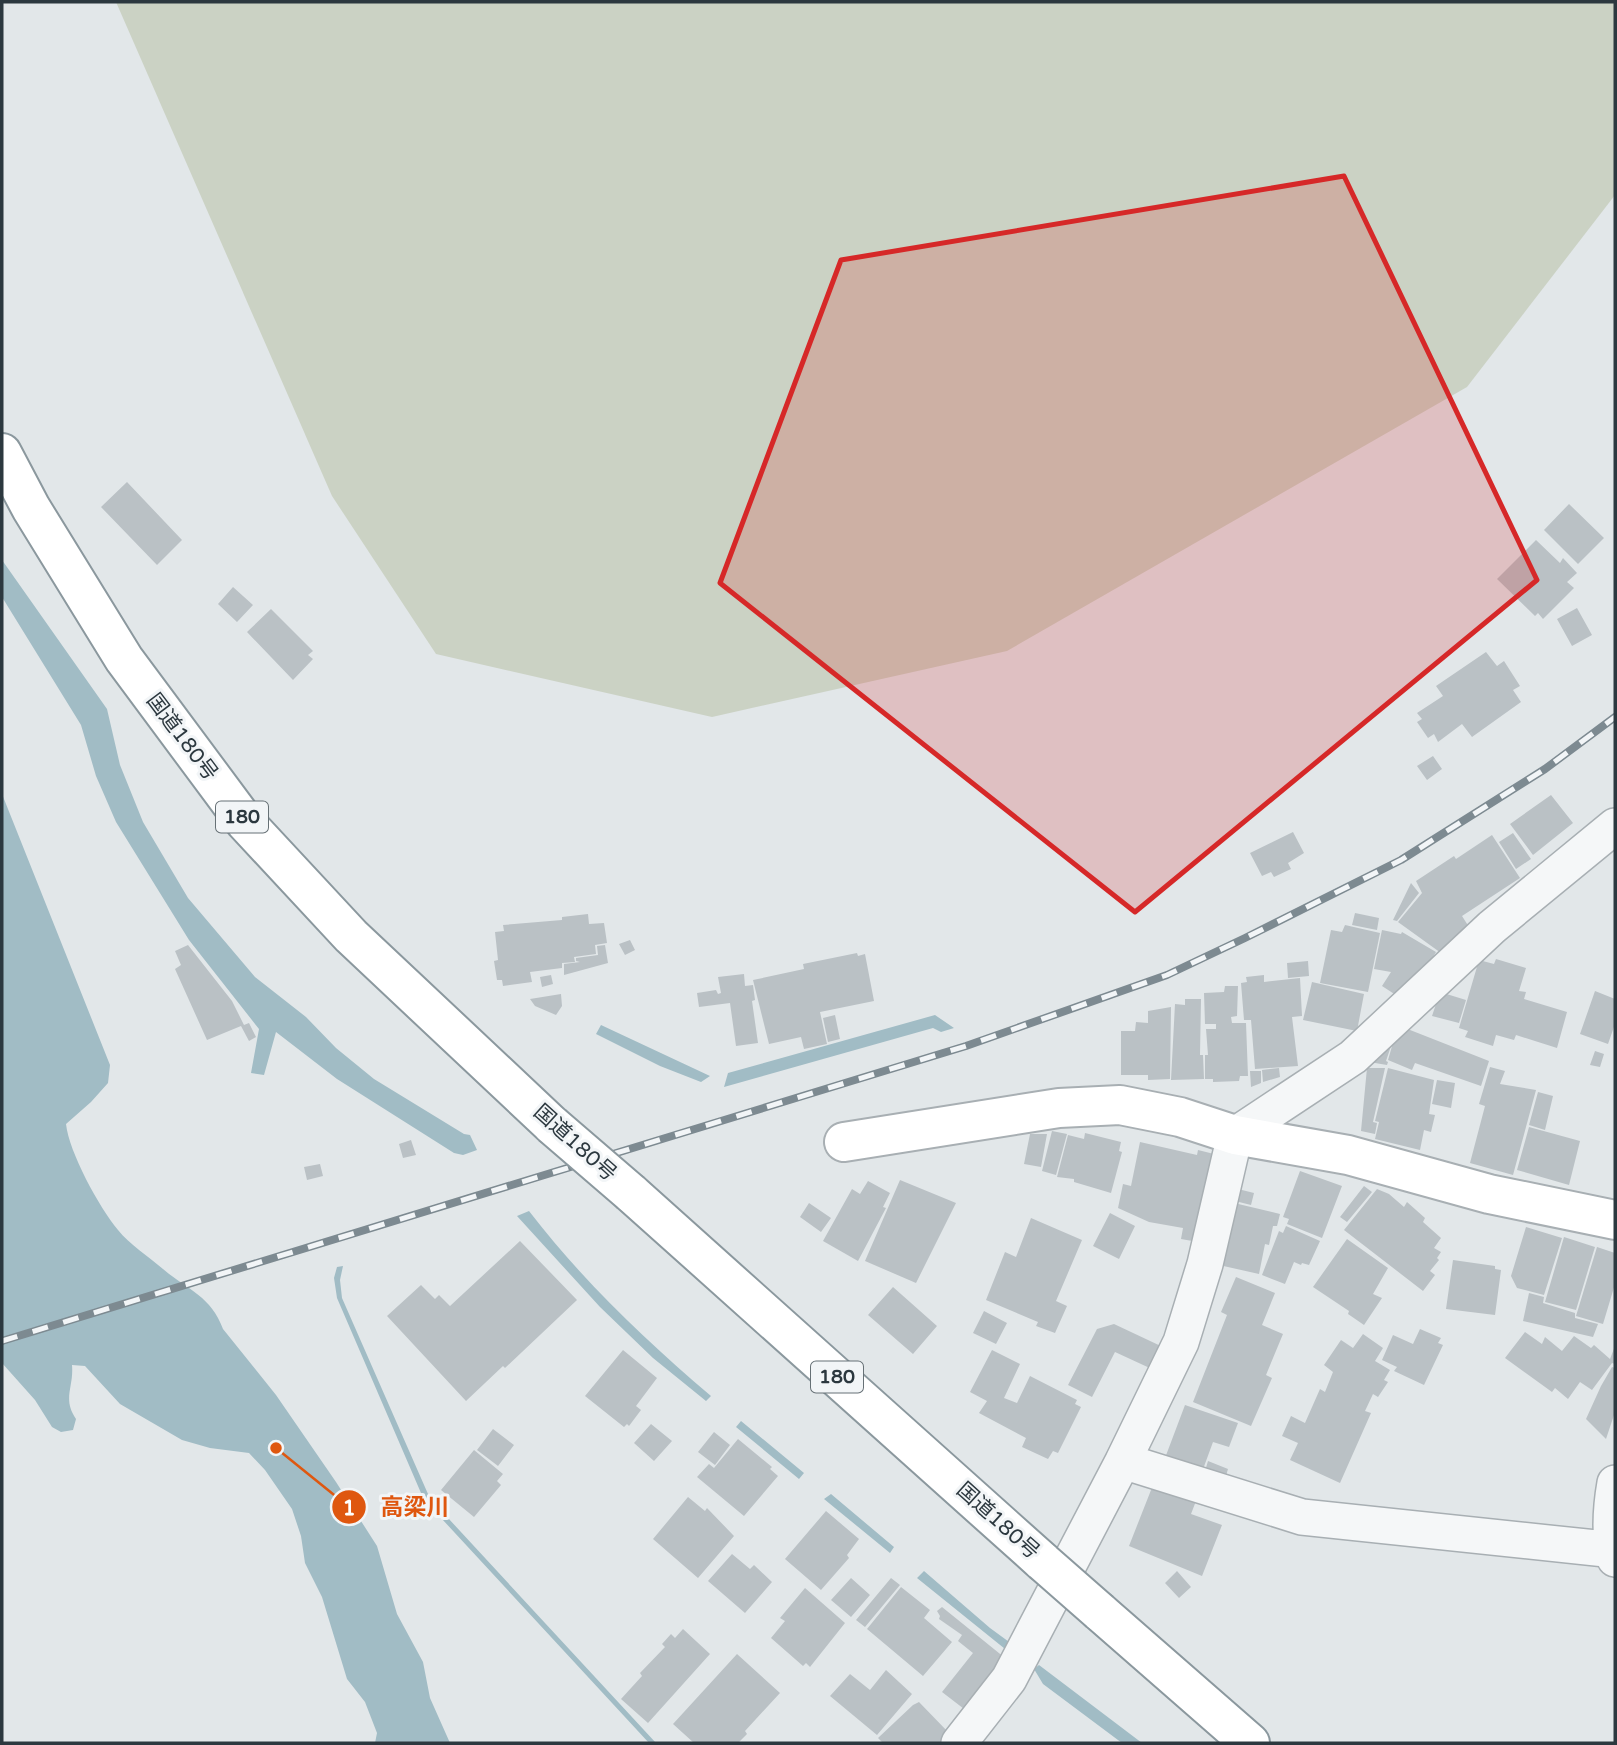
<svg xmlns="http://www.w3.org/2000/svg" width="1617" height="1745" font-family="'Varela Round','Noto Sans JP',sans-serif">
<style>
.green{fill:#cbd2c4}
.water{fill:#a1bcc5}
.building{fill:#bac1c5}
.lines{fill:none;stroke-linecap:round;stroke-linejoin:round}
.street-casing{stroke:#a8afb3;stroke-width:38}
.secondary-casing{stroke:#a8afb3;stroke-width:42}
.highway-casing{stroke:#8b989e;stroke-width:42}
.street{stroke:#f5f7f8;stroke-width:35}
.secondary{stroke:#fff;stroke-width:38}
.highway{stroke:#fff;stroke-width:38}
.rail-casing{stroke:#7d8a91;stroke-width:8}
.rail{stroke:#f2f5f7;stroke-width:5;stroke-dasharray:16;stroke-linecap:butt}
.highway-bridge-casing{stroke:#8b989e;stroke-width:42;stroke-linecap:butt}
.highway-bridge{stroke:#fff;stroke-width:38}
.marked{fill:#d62828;fill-opacity:0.2;stroke:#d62828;stroke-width:5;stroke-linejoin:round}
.labels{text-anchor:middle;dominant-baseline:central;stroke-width:6;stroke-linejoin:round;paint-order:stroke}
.shield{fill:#f2f5f7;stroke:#677176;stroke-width:2}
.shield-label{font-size:19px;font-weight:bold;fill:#2c383f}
.street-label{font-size:21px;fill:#2c383f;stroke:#f2f5f7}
.leader{fill:none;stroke:#df570f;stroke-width:2.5}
.callout-dot{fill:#df570f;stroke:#f2f5f7;stroke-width:2.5}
.mark-label{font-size:21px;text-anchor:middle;font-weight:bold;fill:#fff}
.callout-label{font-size:23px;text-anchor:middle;font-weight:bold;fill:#df570f;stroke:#f2f5f7;stroke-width:6;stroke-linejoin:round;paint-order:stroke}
</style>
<rect width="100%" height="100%" fill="#e2e7e9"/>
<path class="green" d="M116,2H1615V195L1467,387L1007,651L712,717L436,654L332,496Z"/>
<path class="water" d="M2,560L107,709L120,765L143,822L188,898L255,977L306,1017L336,1048L374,1079L464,1134L470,1135L477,1150L463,1155L454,1153L337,1079L276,1032L264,1075L251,1073L259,1029L189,940L116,822L96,776L81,725L2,597Z
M2,794L110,1065L108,1083L91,1102L66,1124C69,1152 99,1207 118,1230C129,1244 149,1257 163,1269C188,1290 211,1296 223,1329L276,1395L336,1482L377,1546L397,1614L423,1662L430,1698L450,1743H375L377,1733L365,1702L347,1679L322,1597L305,1563L301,1536L292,1509L265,1470L249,1453L210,1448L182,1440L120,1404L85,1366L72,1365C74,1388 62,1398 76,1419L73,1430L61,1432L52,1427L35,1400L2,1363Z
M935,1015L954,1028L941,1032L933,1028L724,1087L728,1073Z
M601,1025L710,1076L701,1082L660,1066L596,1034Z
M529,1211C583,1281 644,1339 711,1396L706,1401L653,1358L600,1307L517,1216Z
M343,1266L340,1280L342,1298L428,1494L436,1505L656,1743H649L430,1506L421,1493L337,1298L334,1278L337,1267Z
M741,1421L804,1473L799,1479L736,1427Z
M831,1494L894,1547L890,1553L824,1499Z
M924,1571L990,1628L1020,1650L1015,1657L917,1578Z
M1039,1665L1142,1743H1122L1043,1684L1034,1669Z"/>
<path class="building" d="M127,482L182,540L157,565L101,507Z
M1569,504L1604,538L1578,564L1544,530Z
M1536,540L1560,563L1563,558L1577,573L1567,582L1574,588L1543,619L1538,613L1535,616L1497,579Z
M233,587L253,605L237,622L218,604Z
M1577,608L1592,635L1572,646L1557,619Z
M271,609L313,651L308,655L313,659L293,680L247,632Z
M1486,652L1497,666L1504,661L1520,686L1513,690L1521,702L1472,737L1462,724L1438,742L1434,734L1428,738L1417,722L1422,719L1417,713L1443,696L1436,686Z
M1433,756L1442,769L1427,780L1417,766Z
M1551,795L1573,823L1533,855L1510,824Z
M1293,832L1304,853L1288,863L1291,869L1274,877L1271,872L1262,876L1250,853Z
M1513,833L1531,859L1516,869L1499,842Z
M1492,835L1520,878L1462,916L1469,927L1441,953L1398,922L1422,893L1416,881L1454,856L1456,859Z
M1411,883L1419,893L1397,921L1393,920Z
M1355,913L1379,918L1377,930L1352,925Z
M588,914L589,924L604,923L607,943L595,945L596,954L574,957L575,962L562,963V968L530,972L532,982L503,986L502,980H497L494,961L498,960L495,932L504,931L503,925L562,920V917Z
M1345,925L1380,933L1368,992L1320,983L1331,930L1342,932Z
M1382,930L1401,934L1402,932L1436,952L1418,982L1402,999L1382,986L1391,972L1374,969Z
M630,940L635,950L625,955L619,944Z
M188,945L232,1001L244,1025L249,1023L256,1037L249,1041L241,1026L207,1040L175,969L181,965L175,951Z
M605,945L608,963L564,975V964L580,962L576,961V958L598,955L597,946Z
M857,953L858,956L865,954L874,1001L820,1012L827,1044L804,1049L801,1037L769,1044L753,980L804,969L803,964Z
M1496,959L1526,968L1519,991L1526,992L1524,999L1567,1012L1557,1048L1516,1035L1514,1040L1496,1035L1493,1046L1465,1037L1468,1031L1459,1028L1479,960L1494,964Z
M1308,961L1309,976L1288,978L1287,963Z
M744,974L745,986L753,985L755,1000L752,1001L758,1043L736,1046L730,1003L699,1007L697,993L716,990L718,994L721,993L718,977Z
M551,975L553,984L542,987L540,977Z
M1264,975V982L1300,978L1302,1016L1292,1017L1298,1066L1255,1069L1251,1020H1244L1241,983L1247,982L1246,977Z
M1312,982L1364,994L1357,1031L1303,1020Z
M1225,986H1238L1237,1016L1231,1017L1232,1023H1246L1248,1076H1240L1239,1081L1213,1082V1079H1205V1055H1208L1206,1029H1216V1024H1205L1204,993L1224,992Z
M1595,991L1615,999V1024L1608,1044L1580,1034Z
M1440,992L1466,1000L1459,1023L1432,1016Z
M561,994L562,1006L556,1015L535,1006L530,999Z
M1185,999H1201L1200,1055H1203L1204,1079L1171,1080L1175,1004L1185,1005Z
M1171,1007L1170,1079L1148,1080V1075H1121V1031H1135L1136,1022L1148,1023V1011Z
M835,1015L840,1039L828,1042L823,1018Z
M1405,1028L1489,1061L1481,1086L1415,1063L1412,1070L1388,1060L1397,1029Z
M1394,1037L1386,1061L1388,1062L1387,1065L1369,1062Z
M1595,1051L1604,1054L1600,1067L1590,1065Z
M1490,1067L1505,1071L1500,1084L1536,1090L1513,1175L1470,1163L1485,1106L1479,1104Z
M1279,1068L1280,1077L1263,1082L1262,1070Z
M1367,1068H1385L1373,1122L1377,1123L1375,1134L1361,1131Z
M1388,1068L1434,1080L1429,1114L1435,1115L1431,1132L1424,1130L1420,1150L1375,1139L1379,1122L1375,1121Z
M1250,1071H1261V1083L1251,1087Z
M1437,1080L1455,1083L1451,1108L1432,1104Z
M1538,1092L1553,1096L1545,1130L1529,1125Z
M1529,1127L1580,1141L1569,1185L1517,1170Z
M1052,1131L1067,1134L1056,1175L1042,1171Z
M1085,1133L1121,1142L1119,1151L1122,1152L1111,1193L1074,1182V1179L1057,1177L1068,1135L1084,1139Z
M1030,1134H1047L1041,1167L1024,1164Z
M411,1140L416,1155L403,1158L399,1144Z
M1140,1142L1197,1155L1198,1150L1218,1155L1198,1242L1181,1239L1183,1228L1149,1222L1118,1208L1123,1184L1131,1186Z
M320,1164L323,1176L307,1180L304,1167Z
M1300,1171L1342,1186L1322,1238L1287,1224L1289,1219L1283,1217Z
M900,1180L956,1203L916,1283L865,1261Z
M868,1181L890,1193L883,1207L886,1208L858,1261L823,1241L852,1189L860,1194Z
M1364,1186L1372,1192L1347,1222L1340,1217Z
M1238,1189L1254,1193L1251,1205L1235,1201Z
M1377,1189L1389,1194L1404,1207L1407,1202L1425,1218L1423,1222L1441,1238L1434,1248L1441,1252L1437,1258L1439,1260L1430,1271L1435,1275L1423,1291L1344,1230Z
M809,1203L831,1218L821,1232L800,1217Z
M1234,1203L1280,1214L1277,1226H1273L1269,1245L1265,1244L1259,1274L1219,1265Z
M1110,1213L1135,1226L1119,1259L1093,1246Z
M1031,1218L1082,1240L1056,1301L1067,1306L1055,1333L1036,1326L1038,1322L986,1300L1005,1252L1016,1257Z
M1286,1226L1320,1241L1309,1265L1302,1263L1301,1265L1294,1262L1285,1284L1262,1275L1279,1231L1283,1233Z
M1526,1227L1562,1238L1544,1295L1517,1288L1511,1276Z
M1564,1237L1595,1247L1576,1310L1545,1302Z
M1347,1239L1388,1268L1373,1294L1382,1298L1364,1325L1348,1314L1349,1311L1313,1287Z
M520,1241L577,1300L505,1368L503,1366L466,1401L387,1316L421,1285L435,1299L439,1295L450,1306Z
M1597,1247L1615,1253V1284L1603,1324L1576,1316Z
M1453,1260L1495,1266V1269L1501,1270L1495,1315L1446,1309Z
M1236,1277L1275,1293L1262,1325L1283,1334L1266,1375L1272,1378L1251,1426L1193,1402L1227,1315L1221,1312Z
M893,1287L937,1326L913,1354L868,1315Z
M1529,1293L1544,1297L1543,1303L1575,1313V1318L1598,1324L1593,1337L1523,1321Z
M984,1311L1007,1323L996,1344L973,1333Z
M1114,1324L1165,1348L1154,1370L1115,1352L1092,1397L1068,1385L1097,1329Z
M1420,1329L1441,1338L1438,1343L1443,1345L1424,1385L1394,1371L1397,1367L1382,1360L1393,1335L1413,1344Z
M1525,1332L1542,1344L1545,1337L1562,1351L1574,1336L1591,1348L1594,1345L1610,1359L1615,1346V1364L1612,1363L1592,1390L1580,1382L1568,1399L1555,1388L1552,1392L1505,1358Z
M1363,1334L1383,1348L1375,1361L1390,1370L1384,1380L1388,1382L1378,1397L1373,1394L1365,1411L1371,1413L1340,1483L1290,1460L1298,1443L1282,1436L1291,1416L1305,1423L1320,1389L1325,1392L1333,1372L1324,1365L1341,1340L1353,1348Z
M623,1350L657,1378L636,1406L641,1410L629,1426L627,1424L624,1427L585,1396Z
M992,1350L1020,1364L1004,1398L1017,1403L1030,1376L1077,1400L1075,1404L1081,1407L1058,1453L1053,1451L1048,1459L1022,1447L1026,1438L979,1413L987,1401L970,1392Z
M1612,1367L1615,1368V1412L1606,1439L1586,1419L1601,1386Z
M1185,1405L1238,1423L1229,1447L1213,1442L1202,1472L1165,1458Z
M651,1424L672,1441L654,1461L634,1443Z
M493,1429L514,1445L498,1466L477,1450Z
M714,1432L730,1445L715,1465L698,1452Z
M738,1439L772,1467L770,1469L778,1476L744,1516L697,1477L709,1464L714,1468Z
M474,1450L503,1474L497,1481L501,1485L474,1517L441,1490Z
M1208,1461L1228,1469L1225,1479L1205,1471Z
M1153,1485L1196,1501L1191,1514L1222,1525L1202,1576L1129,1546Z
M688,1497L705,1511L707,1508L734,1536L698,1578L653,1539Z
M826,1511L859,1539L847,1555L849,1558L821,1590L785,1559Z
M732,1554L750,1569L754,1565L772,1582L745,1613L708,1581Z
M1177,1571L1191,1587L1179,1598L1165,1583Z
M851,1578L870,1595L851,1617L831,1600Z
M891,1578L900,1585L865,1627L856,1620Z
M901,1587L930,1610L924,1618L952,1642L923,1676L867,1629Z
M805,1588L845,1623L810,1667L806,1663L803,1666L771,1638L785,1621L780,1618Z
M942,1607L1010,1662L968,1712L942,1692L973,1653L958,1641L962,1635L939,1619L940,1616L937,1611Z
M683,1629L710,1654L648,1723L621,1699L642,1676L640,1673L665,1647L662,1644L671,1634L675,1638Z
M737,1654L780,1693L745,1731L747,1734L738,1743H694L673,1724Z
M886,1670L912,1694L877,1735L830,1696L850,1674L870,1690Z
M919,1702L949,1733L940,1742L941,1743H883L878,1738L913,1705Z"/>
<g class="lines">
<g class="street-casing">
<path id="street" d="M1123,1461L1302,1517L1615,1550
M1615,1483C1611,1506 1609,1536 1615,1559
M959,1743L1009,1679L1123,1461L1181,1342L1205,1264L1235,1135L1353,1057L1492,927L1615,826"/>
</g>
<g class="secondary-casing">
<path id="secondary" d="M844,1142L1059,1108L1120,1105L1180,1117L1235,1135L1348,1155L1489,1194L1615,1220"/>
</g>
<g class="highway-casing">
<path id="highway" d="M2,453L31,508L124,659L245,822L351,936L552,1125
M631,1193L1043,1562
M1100,1612L1250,1743"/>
</g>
<use href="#street" class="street"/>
<use href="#secondary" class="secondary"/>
<use href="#highway" class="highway"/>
<g class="rail-casing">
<path id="rail" d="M2,1341L966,1046L1167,975L1245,938L1401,860L1545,769L1615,717"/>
</g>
<use href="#rail" class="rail"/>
<g class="highway-bridge-casing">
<path id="highway-bridge" d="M552,1125L631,1193
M1043,1562L1100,1612"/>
</g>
<use href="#highway-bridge" class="highway-bridge"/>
</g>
<path class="marked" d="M1344,176L1537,580L1135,912L720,583L841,260Z"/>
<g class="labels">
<g class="shield">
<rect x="216" y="801.5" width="52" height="31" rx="5"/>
<rect x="811" y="1361.5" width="52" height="31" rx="5"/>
</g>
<g class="shield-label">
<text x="242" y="817">180</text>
<text x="837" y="1377">180</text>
</g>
<g class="street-label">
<text transform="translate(182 737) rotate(53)">国道180号</text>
<text transform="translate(575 1143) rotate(42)">国道180号</text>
<text transform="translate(998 1521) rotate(42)">国道180号</text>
</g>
</g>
<path class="leader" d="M276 1448L349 1507"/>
<g class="callout-dot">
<circle cx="276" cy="1448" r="7"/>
<circle cx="349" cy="1507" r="18"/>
</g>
<g class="mark-label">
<text x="349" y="1515">1</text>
</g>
<g class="callout-label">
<text x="415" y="1515">高梁川</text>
</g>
<rect width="1617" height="1745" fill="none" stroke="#2c383f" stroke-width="7"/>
</svg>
